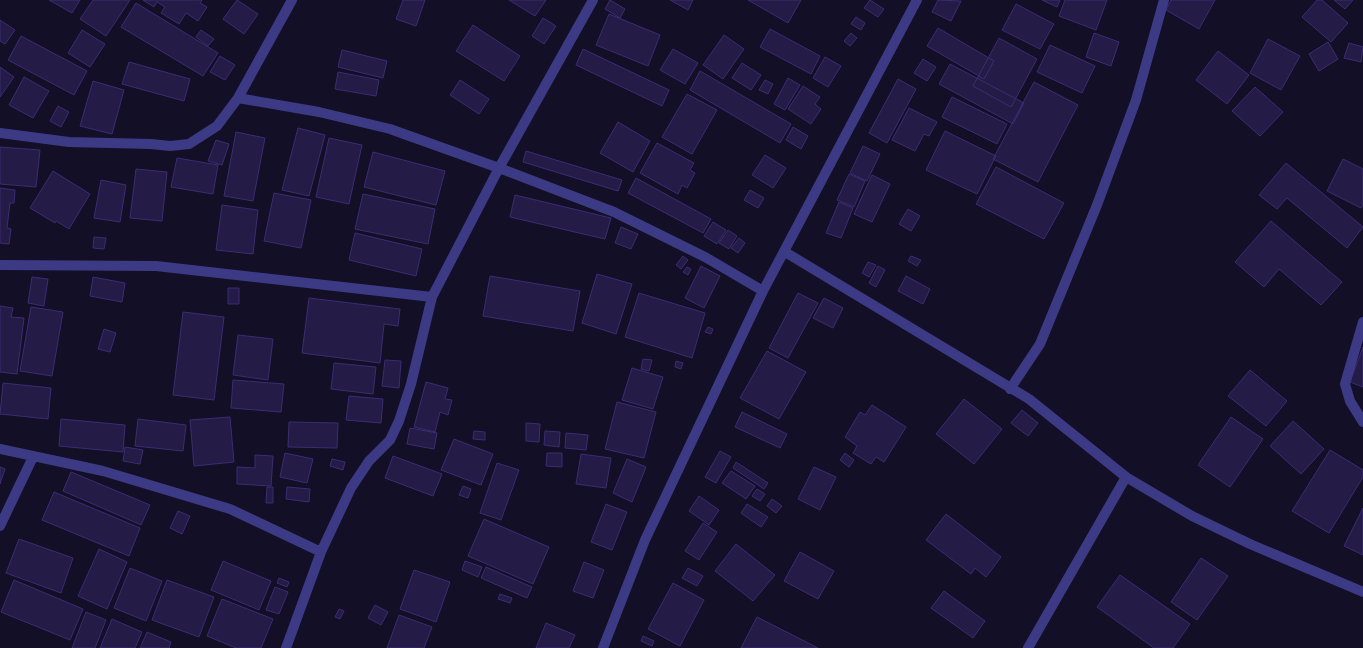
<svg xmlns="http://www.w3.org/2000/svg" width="1363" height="648" font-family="'PT Sans Narrow',sans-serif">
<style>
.building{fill:#241b47;stroke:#3b2d73}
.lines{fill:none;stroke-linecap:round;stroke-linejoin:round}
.minor{stroke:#3d3a85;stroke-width:10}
</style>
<rect width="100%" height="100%" fill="#130f26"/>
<path class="building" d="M49,0H80L72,13Z
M93,0H130L106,36L80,19Z
M143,0H202L200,3L207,7L198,21L186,13L179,24L161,13L165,7L157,2L154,7Z
M237,0L258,14L244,34L223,19Z
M403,0H425L416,26L396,19Z
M509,0H546L535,16Z
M610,0L625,9L620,18L605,9Z
M670,0H693L688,10Z
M748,0H801L788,23Z
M870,0L884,9L878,17L864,8Z
M938,0L961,1L951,21L932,12Z
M1042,0H1060L1057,7Z
M1065,0H1107L1096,30L1059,16Z
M1171,0H1215L1199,29L1166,10Z
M1317,0H1322L1348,23L1331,42L1302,17Z
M1334,0H1353L1345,9Z
M136,3L218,53L203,76L121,27Z
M1016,4L1054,24L1040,49L1002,30Z
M609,14L660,35L648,66L596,45Z
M856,17L865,23L861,30L851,24Z
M543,18L556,26L544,44L532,36Z
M0,20L15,30L5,44L0,41Z
M473,25L520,56L504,81L456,51Z
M938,28L994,61L984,79L927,46Z
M770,29L820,56L811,74L760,47Z
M82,30L105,44L90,67L68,53Z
M201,30L214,39L208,46L196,37Z
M851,33L857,38L850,46L844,41Z
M1094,33L1119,42L1111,66L1086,57Z
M724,35L744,49L723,79L703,65Z
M21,36L87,71L74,95L8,60Z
M999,38L1037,59L1011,107L973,86Z
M1268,39L1300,56L1281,90L1250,73Z
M1328,42L1338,59L1319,71L1309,54Z
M1349,43L1363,47L1361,62L1344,58Z
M1050,45L1095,66L1082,93L1037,72Z
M583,49L669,90L662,106L576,65Z
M673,49L698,63L685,84L660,70Z
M342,50L387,61L383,78L338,67Z
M1218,51L1249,75L1227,104L1196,80Z
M220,56L235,65L225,80L210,72Z
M825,57L841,66L828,87L813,78Z
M923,59L936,67L927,81L914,73Z
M129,62L190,79L184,101L122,84Z
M742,63L761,75L751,90L732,78Z
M950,64L1024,103L1013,124L939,84Z
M0,67L14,77L0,97Z
M700,71L791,124L780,143L690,90Z
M338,72L379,80L376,96L335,89Z
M24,77L49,91L33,118L9,105Z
M788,78L800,85L785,110L774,104Z
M898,79L916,89L887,143L869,133Z
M460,80L489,99L479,114L450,95Z
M765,80L773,84L768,94L759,90Z
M93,81L124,90L112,134L80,126Z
M1034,82L1078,105L1038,182L993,159Z
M803,86L820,97L815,104L821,109L811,124L788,109Z
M1255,87L1283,112L1260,136L1232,111Z
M687,94L717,110L692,154L662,137Z
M952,97L1007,124L997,144L942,117Z
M58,106L69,112L61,127L50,121Z
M909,108L937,122L929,136L924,134L915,151L892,140Z
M618,122L650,141L633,172L600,153Z
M793,127L808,136L801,149L786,140Z
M298,128L325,135L309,196L282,190Z
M945,131L996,156L977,194L926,170Z
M236,132L265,138L253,201L224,196Z
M329,138L362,145L349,204L316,197Z
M216,140L229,144L222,165L208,161Z
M657,143L694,163L690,170L695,173L687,188L682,185L678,194L640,173Z
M863,146L880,154L867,181L850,173Z
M0,147L40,150L36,187L0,184Z
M526,151L622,180L618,191L523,162Z
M373,152L445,171L436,205L364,187Z
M765,155L786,168L773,188L752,175Z
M177,158L218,165L213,194L171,187Z
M1343,159L1363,169V205L1361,208L1327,191Z
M1286,163L1363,227L1347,248L1287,198L1277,209L1259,195Z
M996,167L1064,203L1044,239L976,204Z
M136,169L167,172L162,221L130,218Z
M53,171L90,194L69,229L56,221L55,223L30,208Z
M849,174L865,181L854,207L837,200Z
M872,175L890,184L872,222L854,214Z
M636,178L711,219L703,233L628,193Z
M101,180L126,185L120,222L94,218Z
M0,188L15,190L14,203H10L7,228L11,229L9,244L0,243Z
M750,190L764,198L758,208L744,200Z
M274,193L311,200L301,248L264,241Z
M363,194L435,209L428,244L355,229Z
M515,195L611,218L605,239L510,217Z
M839,202L853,208L841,238L826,233Z
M222,205L258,210L253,254L216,250Z
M908,209L920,216L911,231L899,224Z
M1271,221L1342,282L1321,305L1279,269L1264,287L1235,262Z
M713,222L726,230L717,244L704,236Z
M621,227L638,234L631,249L615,243Z
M728,230L737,236L729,249L719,243Z
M355,233L422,249L416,276L349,260Z
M94,237L106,238L104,249L93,248Z
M739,238L745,243L738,253L731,248Z
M683,256L688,260L681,269L676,265Z
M911,256L921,260L917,266L908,261Z
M868,262L876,265L869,277L862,273Z
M701,266L720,276L704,308L685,298Z
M878,266L885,270L876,287L869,283Z
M687,267L691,269L688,275L683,272Z
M597,274L632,284L616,334L582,323Z
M490,276L580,291L573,331L483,316Z
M906,276L930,289L923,304L898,291Z
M32,277L48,279L44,306L28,303Z
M93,277L125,283L122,302L90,296Z
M228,288H239V304H228Z
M639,293L705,313L692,358L625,337Z
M798,293L818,303L788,358L769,348Z
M309,298L400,309L398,326L384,324L380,363L302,353Z
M824,298L843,308L833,328L813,318Z
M0,306L13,308L11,317L24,318L17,374L0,372Z
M31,307L63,312L52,376L20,371Z
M183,312L224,317L214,400L173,395Z
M708,327L713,329L711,334L705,332Z
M104,329L116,333L110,352L98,349Z
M238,335L273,339L268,380L233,375Z
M1363,347V387L1350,382Z
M767,351L806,372L779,419L740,398Z
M643,359L652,360L649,371L641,369Z
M385,360L401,361L399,388L382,386Z
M676,361L683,363L681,369L675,367Z
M334,363L376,367L373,394L331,389Z
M632,368L663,377L653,409L622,400Z
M1250,370L1287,401L1266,426L1228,396Z
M233,380L284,384L281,412L231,408Z
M426,382L448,388L445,399L452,400L448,415L440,412L435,432L414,427Z
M3,383L51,388L48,419L0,414Z
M349,396L383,399L381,423L346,420Z
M964,399L1002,429L974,464L936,434Z
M617,402L656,412L644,458L605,449Z
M872,405L906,427L884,462L876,457L871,464L853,453L857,446L845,437L860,412L865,415Z
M1022,410L1038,423L1028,436L1011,423Z
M742,412L787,434L780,448L735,427Z
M230,417L234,462L194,466L190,420Z
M1231,417L1263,439L1230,487L1198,465Z
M61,419L125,425L123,452L59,446Z
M138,419L186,425L183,451L135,446Z
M1293,421L1324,449L1301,474L1270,446Z
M289,422L338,423L337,448L288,447Z
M526,423L540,424L539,442L526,441Z
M410,428L437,433L434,449L407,444Z
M474,431L485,432V440L473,439Z
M545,431L560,432L559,447L544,445Z
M566,433L588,435L586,450L565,448Z
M454,439L493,454L481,485L441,470Z
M125,447L143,450L140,464L123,461Z
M1330,450L1363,470V477L1329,533L1292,511Z
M720,451L731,457L716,483L705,477Z
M285,453L313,459L307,483L280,477Z
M547,453H562V467L546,466Z
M845,453L854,460L849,467L840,460Z
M581,454L611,458L606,488L576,484Z
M255,455L273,456L271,486L237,484V467L255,468Z
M393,456L442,474L433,496L385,478Z
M332,459L345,462L343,470L330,466Z
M627,459L646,467L632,502L613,493Z
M736,462L768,483L764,489L733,468Z
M497,463L519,470L501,520L480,513Z
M0,467L5,469L0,484Z
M814,467L836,477L820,510L798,499Z
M731,471L755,486L746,499L722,483Z
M71,472L150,505L141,525L63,491Z
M463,486L471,489L468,498L459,495Z
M267,487H273V503H266Z
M287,487L310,489L309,502L286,499Z
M757,489L765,494L760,501L752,496Z
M54,492L140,528L129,556L42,520Z
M699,496L719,510L709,525L689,511Z
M772,499L782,506L776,513L767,506Z
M606,504L627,512L612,550L591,542Z
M747,504L768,517L761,527L741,513Z
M1363,508V555L1344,546Z
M178,511L190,516L182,534L170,528Z
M946,514L1001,557L986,577L975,568L971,574L926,540Z
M484,519L549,547L533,584L468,556Z
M703,523L717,532L699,560L685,551Z
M19,539L73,558L61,593L6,573Z
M736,544L775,575L753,601L715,571Z
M99,549L127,562L107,609L78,596Z
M800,552L834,571L818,599L784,581Z
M1201,558L1228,576L1197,620L1171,602Z
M223,561L271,581L259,610L211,590Z
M465,561L482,567L478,577L462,570Z
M584,562L604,570L593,598L573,591Z
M486,567L532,587L527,598L481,578Z
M130,568L162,581L146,621L114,608Z
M688,568L703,576L697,586L682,578Z
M414,570L450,582L436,622L400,609Z
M1120,575L1190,624L1173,648H1154L1097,607Z
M279,578L289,582L287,587L277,583Z
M14,580L83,609L70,640L1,612Z
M167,580L214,597L199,637L152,620Z
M673,583L704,600L680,646L648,629Z
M275,587L288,592L279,614L266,610Z
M944,591L985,621L973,638L931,608Z
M500,594L512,598L510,603L498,599Z
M222,599L273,619L261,648H236L207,636Z
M375,605L388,612L381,625L368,618Z
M339,609L344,611L340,619L335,617Z
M86,612L106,620L95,648H72Z
M399,615L432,627L424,648H387Z
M757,617L818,648H741Z
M112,619L142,632L135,648H100Z
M546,623L575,635L569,648H536Z
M147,632L171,642L169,648H140Z
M643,636L654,641L652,646L641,641Z"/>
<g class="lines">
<path class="minor" d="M238,98L319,112L390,129L499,168L614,212L705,257L763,291
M0,133L69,142L151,144L170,146L189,144L217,126L238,98L292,0
M785,252L1029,399L1126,477L1192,516L1250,544L1363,592
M0,265L156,266L432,297
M1363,322L1345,384L1350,401L1363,422
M1010,389L1040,344L1097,205L1136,100L1164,0
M0,449L103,471L230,509L321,552
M0,526L33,457
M286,648L321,552L351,488L369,461L390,440L399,421L411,384L432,297L499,168L593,0
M603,648L645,540L763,291L917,0
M1028,648L1126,477"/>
</g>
</svg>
